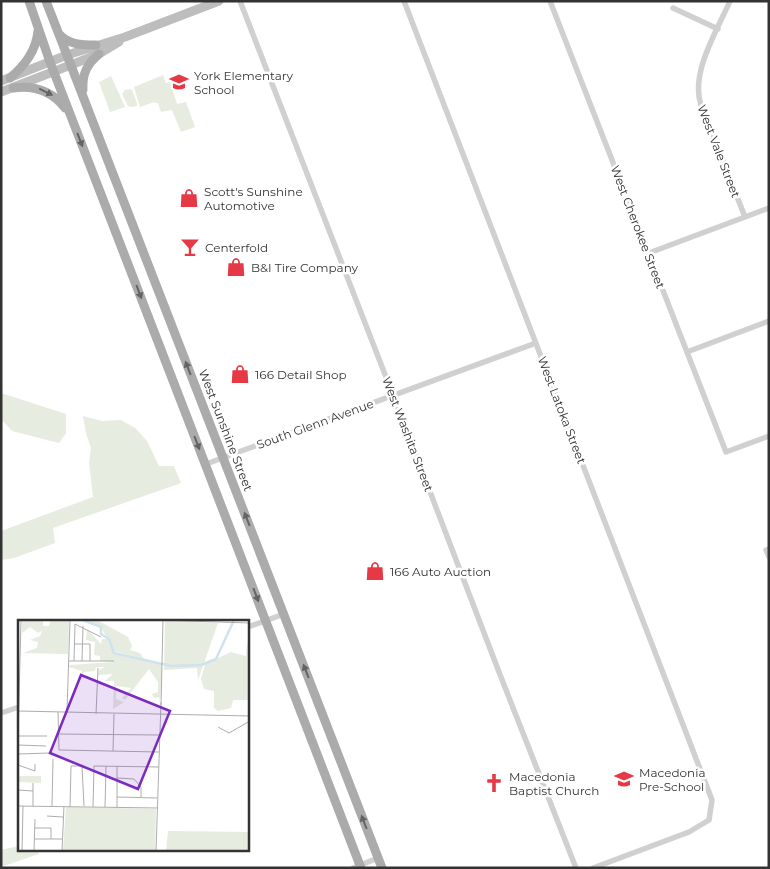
<svg xmlns="http://www.w3.org/2000/svg" width="770" height="869" font-family="Montserrat,sans-serif">
<style>
.green{fill:#e6ecdf}
.lines{fill:none;stroke-linecap:round;stroke-linejoin:round}
.minor{stroke:#d0d0d0;stroke-width:5.5}
.secondary{stroke:#bdbdbd;stroke-width:9}
.primary{stroke:#ababab;stroke-width:9}
.oneway{fill:#636363}
.labels{text-anchor:middle;dominant-baseline:central;stroke-width:5;stroke-linejoin:round;paint-order:stroke}
.poi-label{font-size:12px;fill:#333;stroke:#fff;text-anchor:start}
.street-label{font-size:12px;fill:#333;stroke:#fff}
.inset-river{fill:none;stroke:#cfe2ee;stroke-width:2.5}
.inset-road{fill:none;stroke:#adadad;stroke-width:1}
.view{fill:#7b2cbf;fill-opacity:0.15;stroke:#7b2cbf;stroke-width:2.5}
.inset-edge{fill:none;stroke:#333;stroke-width:2.5}
</style>
<rect width="100%" height="100%" fill="#fff"/>
<path class="green" d="M163,75L166,83L170,82L177,104L186,102L195,127L181,132L172,110L161,112L158,103H155L154,102L140,107L134,87Z
M111,76L125,107L110,112L99,82Z
M129,89L132,90L137,103V106L131,107L128,106L122,94L125,90Z
M1,393L66,414V433L59,443L12,431L1,419Z
M83,416L102,421L121,420L135,428L147,441L159,466H174L181,483L53,528L55,543L14,558L1,560V531L93,497L89,462L91,448L86,433Z
M19,846V850H37L39,854L1,867V850Z"/>
<g class="lines">
<path class="minor" d="M240,1L393,395L499,672L576,868
M404,1L712,800L709,820L689,832L593,868
M550,1L726,452L769,436
M730,1C717,31 690,73 701,105L745,217
M673,8L718,29
M649,253L769,208
M687,352L769,321
M206,464L536,343
M769,549L766,550L769,557
M248,627L284,614
M1,713L19,707
M353,868L378,858"/>
<path class="secondary" d="M1,81L67,55L125,37L219,1
M1,92L99,54L119,42"/>
<path class="primary" d="M29,1L50,62L361,868
M46,1L382,868
M59,34C69,45 82,45 96,45
M10,78C25,65 36,51 38,31
M13,88C34,85 52,91 65,108
M83,90C82,74 87,64 99,54"/>
</g>
<defs><path id="oneway-solid" d="M-6-.8H1V-3.2L6.5 0L1 3.2V.8H-6Z" transform="scale(1.25)"/></defs>
<g class="oneway">
<use href="#oneway-solid" transform="translate(46 92) rotate(26)"/>
<use href="#oneway-solid" transform="translate(80 140) rotate(69)"/>
<use href="#oneway-solid" transform="translate(139 292) rotate(69)"/>
<use href="#oneway-solid" transform="translate(188 368) rotate(-111)"/>
<use href="#oneway-solid" transform="translate(197 443) rotate(69)"/>
<use href="#oneway-solid" transform="translate(247 519) rotate(-111)"/>
<use href="#oneway-solid" transform="translate(256 595) rotate(69)"/>
<use href="#oneway-solid" transform="translate(306 671) rotate(-111)"/>
<use href="#oneway-solid" transform="translate(364 822) rotate(-111)"/>
</g>
<defs>
<g id="school-bare" transform="scale(1.5)"><path d="M0-5L7-2L0 1L-7-2ZM-4 1L0 2.5L4 1V4Q0 6-4 4Z" fill="#e63946" stroke="#fff" stroke-width="2.5" paint-order="stroke"/></g>
<g id="shop-bare" transform="scale(1.5)"><path d="M-5-2.5h2.3a2.7 3.5 0 0 1 5.4 0H5L5.5 6h-11ZM-1.5-2.5h3a1.5 2.3 0 0 0-3 0Z" fill="#e63946" stroke="#fff" stroke-width="2.5" paint-order="stroke"/></g>
<g id="bar-bare" transform="scale(1.5)"><path d="M-6-5H6L.8 .8V4.5H3.5V6h-7V4.5H-.8V.8Z" fill="#e63946" stroke="#fff" stroke-width="2.5" paint-order="stroke"/></g>
<g id="church-bare" transform="scale(1.5)"><path d="M-1.2-6h2.4v3.5h3.3v2.4h-3.3V6h-2.4V-.1h-3.3v-2.4h3.3Z" fill="#e63946" stroke="#fff" stroke-width="2.5" paint-order="stroke"/></g>
</defs>
<g fill-rule="evenodd">
<use href="#school-bare" x="179" y="82"/>
<use href="#shop-bare" x="189" y="198"/>
<use href="#bar-bare" x="190" y="247"/>
<use href="#shop-bare" x="236" y="267"/>
<use href="#shop-bare" x="240" y="374"/>
<use href="#shop-bare" x="375" y="571"/>
<use href="#school-bare" x="624" y="779"/>
<use href="#church-bare" x="494" y="783"/>
</g>
<g class="labels">
<g class="poi-label">
<text x="194" y="75">York Elementary<tspan x="194" dy="14">School</tspan></text>
<text x="204" y="191">Scott's Sunshine<tspan x="204" dy="14">Automotive</tspan></text>
<text x="205" y="247">Centerfold</text>
<text x="251" y="267">B&amp;I Tire Company</text>
<text x="255" y="374">166 Detail Shop</text>
<text x="390" y="571">166 Auto Auction</text>
<text x="639" y="772">Macedonia<tspan x="639" dy="14">Pre-School</tspan></text>
<text x="509" y="776">Macedonia<tspan x="509" dy="14">Baptist Church</tspan></text>
</g>
<g class="street-label">
<text transform="translate(719 151) rotate(69)">West Vale Street</text>
<text transform="translate(638 227) rotate(69)">West Cherokee Street</text>
<text transform="translate(562 410) rotate(69)">West Latoka Street</text>
<text transform="translate(315 424) rotate(-20)">South Glenn Avenue</text>
<text transform="translate(226 430) rotate(69)">West Sunshine Street</text>
<text transform="translate(408 434) rotate(69)">West Washita Street</text>
</g>
</g>
<g transform="translate(18 620)">
<rect width="231" height="231" fill="#fff"/>
<path d="M25,0V6H31L32,1L28,0H51L50,34L5,33L19,28L20,22L12,20L22,16L24,11L20,13L12,7L4,13V1ZM69,0H79L110,17L114,26L112,30L122,33L126,39L96,31L83,7ZM147,1L200,3L180,60L179,48L146,50ZM69,9L83,24L84,19H90L96,34L144,43L142,83L141,77L136,78L134,74L140,72V62L131,49L107,80L104,78L113,68L98,66V79L106,82L95,89L96,61H87L95,54L80,55L81,50L87,47H78L77,51L66,52L63,59L64,51L51,47V45L97,42L82,41V36L76,35L77,22L68,20ZM229,23L232,24L231,80H215L213,88L200,91L196,88V71L186,69L183,59L187,44L213,32L228,36ZM0,156H23V163L0,162ZM48,187L138,189L137,231H45ZM150,211L231,212V231H148Z" fill="#e6ecdf"/>
<path class="inset-river" d="M65,0L83,7V14L91,19L96,33L153,46L183,45M183,45L198,39L216,0"/>
<path class="inset-road" d="M136,0L232,3M56,24H72V41M51,41H96M56,41L57,4L83,17M64,41L65,6M143,85L145,0M0,91L232,96M49,91L52,0M40,92L41,130L141,132M78,94L80,48M200,107L211,113L232,101M39,114L141,115M0,116H29M0,119L3,0M0,125L28,126M95,131L96,94M0,134L32,133M0,145L17,151V144M99,158L116,159L123,167V177M0,170L15,171M99,177L139,178M0,186L140,188M15,186V163M34,186L35,139M52,187L53,146H64L66,186M75,187L76,146L141,147M87,187L88,146M99,187V146M29,196L45,197M17,208H33V219M16,219H45M4,231L5,186M16,231L17,199M44,231L46,186M138,231L143,82"/>
<path class="view" d="M63,55L152,91L120,169L32,133Z"/>
<rect width="231" height="231" class="inset-edge"/>
</g>
<rect width="770" height="869" fill="none" stroke="#333333" stroke-width="5"/>
</svg>
